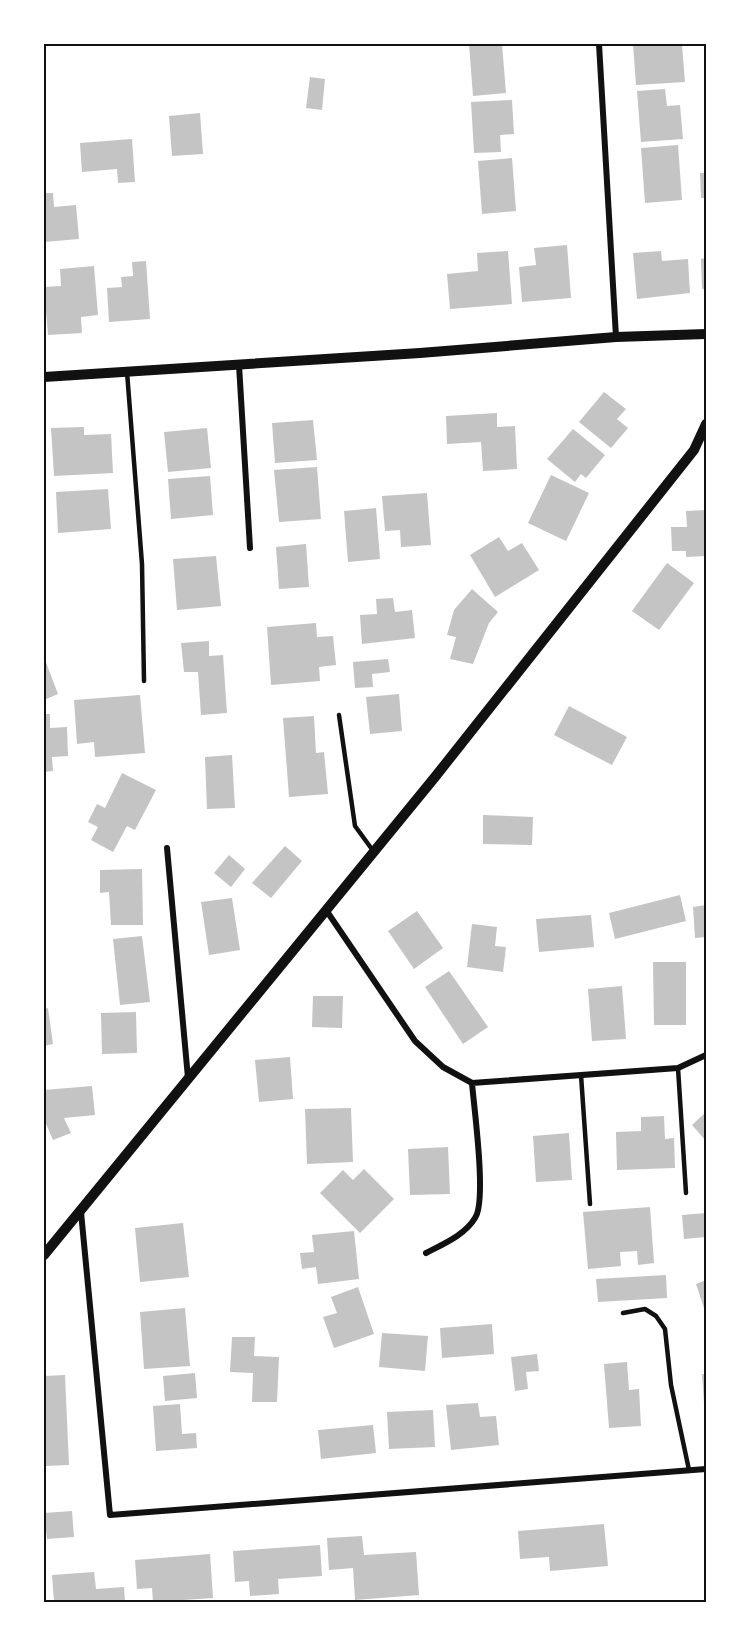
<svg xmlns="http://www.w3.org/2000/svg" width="750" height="1646" font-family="Arial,sans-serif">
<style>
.building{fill:#c4c4c4}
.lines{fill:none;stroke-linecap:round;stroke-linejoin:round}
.service{stroke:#111;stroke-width:4.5}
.minor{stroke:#111;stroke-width:6}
.tertiary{stroke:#111;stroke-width:10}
.neatline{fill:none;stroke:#111;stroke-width:2}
</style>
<rect width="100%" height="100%" fill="#fff"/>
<path class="building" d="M469,44H502L506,93L473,96Z
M633,44L682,45L685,82L636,85Z
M310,77L325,79L322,110L306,108Z
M665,89L667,106L680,105L683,139L641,142L637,91Z
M512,100L514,134L500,135L501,152L474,153L471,102Z
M200,113L203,154L172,156L169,116Z
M132,139L135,182L118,183L117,169L82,172L80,143Z
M678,145L682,200L645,203L641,148Z
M512,158L516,211L482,214L478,161Z
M700,173H706V198H701Z
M44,193H53L54,207L76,205L79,239L44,242Z
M567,245L571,298L522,302L519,267L536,265L534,248Z
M508,251L512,304L450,309L447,274L478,271L477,253Z
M661,251L662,261L688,259L690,293L637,299L633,253Z
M706,258V289H702L701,259Z
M146,261L150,319L109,322L107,288L122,287L121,277L133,276L132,262Z
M94,266L98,315L81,317L82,333L48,335L44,287L61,286L60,269Z
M604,392L626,409L617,419L628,428L611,448L579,422Z
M497,413V427L515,426L517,469L483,471L481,442L447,444L446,416Z
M313,420L317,460L275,463L272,423Z
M84,427V435L111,434L113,473L54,476L51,428Z
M207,428L211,468L168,472L164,432Z
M573,429L605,455L586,478L581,474L575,482L547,459Z
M317,467L321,519L279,522L274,470Z
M551,475L589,493L566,541L528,523Z
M210,476L213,515L171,519L168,479Z
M108,489L111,529L58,533L56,492Z
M427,493L431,545L401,547L400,530L385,531L382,496Z
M376,508L380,559L348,562L344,511Z
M706,510V556L686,557V551H672L671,527H687L686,511Z
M499,537L508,551L522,543L539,570L495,597L470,555Z
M306,544L309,587L279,589L276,547Z
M216,556L221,606L177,610L173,559Z
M667,563L694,583L659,630L632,611Z
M472,589L498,612L489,623L473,664L450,659L456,637L447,635L454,610Z
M393,598L395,612L412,610L415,638L362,644L360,615L377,614L376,599Z
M316,623L317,637L333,636L336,665L319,667L320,681L271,685L267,627Z
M209,641V656L223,655L227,713L201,715L198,672H184L181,643Z
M44,657L58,694L44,700Z
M388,659L390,672L372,674L373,687L355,688L353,662Z
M399,694L402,731L370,734L366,697Z
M140,695L145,753L95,757L94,742L77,744L74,700Z
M569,706L627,737L612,765L554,735Z
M44,714H50V728L67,727L68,756L52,757L53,771L44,772Z
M314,716L316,753L324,752L328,794L289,797L283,718Z
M232,755L235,808L207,809L205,757Z
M122,773L156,790L135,830L127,826L113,852L91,840L98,827L88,822L97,804L105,808Z
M483,815L533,817L532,845L483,844Z
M285,846L302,861L271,898L252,883Z
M229,855L245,869L231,887L214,873Z
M142,869L143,925H111L109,892L100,893V870Z
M680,895L686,921L615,939L609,913Z
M232,898L240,950L209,955L201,902Z
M706,905V937L695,938L693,907Z
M417,911L443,948L414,969L388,931Z
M591,915L594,947L539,952L536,919Z
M472,924L497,927L495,946L506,947L503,972L467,967Z
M142,936L150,1002L120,1005L113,939Z
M653,962H686V1025H654Z
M449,971L488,1027L463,1044L425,987Z
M622,986L626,1039L592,1041L588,989Z
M313,996H343L342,1028L312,1027Z
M48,1008L53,1044L44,1046V1009Z
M136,1012L137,1053L102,1054L101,1013Z
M290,1057L293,1099L259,1102L255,1060Z
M92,1086L95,1115L64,1118L71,1133L53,1140L44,1119V1090Z
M351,1108L353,1162L307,1164L305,1109Z
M706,1112V1141L692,1125Z
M664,1116L665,1139L674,1138L675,1168L617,1170L616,1132L641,1131V1117Z
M569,1133L572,1180L536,1182L533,1136Z
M448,1147L450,1194L410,1195L408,1149Z
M364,1169L394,1199L360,1233L320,1193L343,1170L353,1180Z
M650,1207L654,1263L638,1265L637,1251L620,1252L621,1266L588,1269L583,1212Z
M706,1213V1237L684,1239L682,1215Z
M183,1223L189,1277L140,1282L135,1228Z
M354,1231L359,1279L318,1284L316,1267L302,1269L300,1253L314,1252L312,1235Z
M666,1275L667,1298L598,1302L596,1279Z
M706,1280V1314L696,1284Z
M358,1287L374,1334L334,1348L323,1317L337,1313L331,1297Z
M185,1308L190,1366L144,1369L140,1312Z
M492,1324L494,1354L442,1358L440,1328Z
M382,1333L428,1336L425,1371L379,1367Z
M232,1337H255L254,1356L279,1357L277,1402H252L253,1373L230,1372Z
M537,1354L539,1371L526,1372L528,1389L515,1391L511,1357Z
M627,1362L629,1390L639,1389L641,1426L609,1428L604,1364Z
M195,1373L197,1398L165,1401L163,1376Z
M702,1374H706V1418H705Z
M65,1375L69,1465L44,1466V1376Z
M478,1403L480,1417L496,1416L499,1445L451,1450L446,1405Z
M180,1404L182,1434L196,1433L197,1448L156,1451L153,1406Z
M433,1410L435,1447L389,1449L387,1412Z
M373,1425L376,1453L321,1459L318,1430Z
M72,1511L74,1537L47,1539L44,1513Z
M604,1524L608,1566L550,1571L549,1557L520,1559L518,1531Z
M362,1536L364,1555L416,1552L419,1595L355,1600L353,1568L329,1570L327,1538Z
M320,1545L322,1576L278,1579L279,1594L250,1596L249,1581L235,1582L233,1551Z
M210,1554L213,1598L153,1602L152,1588L137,1589L135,1560Z
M94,1572L96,1589L124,1587L125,1602H54L52,1575Z"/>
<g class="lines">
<path class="service" d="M127,372L142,564L144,681
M339,715L355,826L374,852
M678,1068L686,1193
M581,1075L590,1204
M623,1313L645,1309L656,1316L665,1329L671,1385L689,1470"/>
<path class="minor" d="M599,44L616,337
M239,365L250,548
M167,848L188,1078
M326,910L415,1041L443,1067L472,1083L678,1068L706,1055
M81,1212L110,1515L706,1469
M426,1253C443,1244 465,1235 475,1218C487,1201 474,1108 472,1083"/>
<path class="tertiary" d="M44,377L420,353L616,337L706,334
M44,1255L435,777L694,450L706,424"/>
</g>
<rect width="750" height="1646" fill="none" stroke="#ffffff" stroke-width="90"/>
<rect x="45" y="45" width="660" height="1556" class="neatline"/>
</svg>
